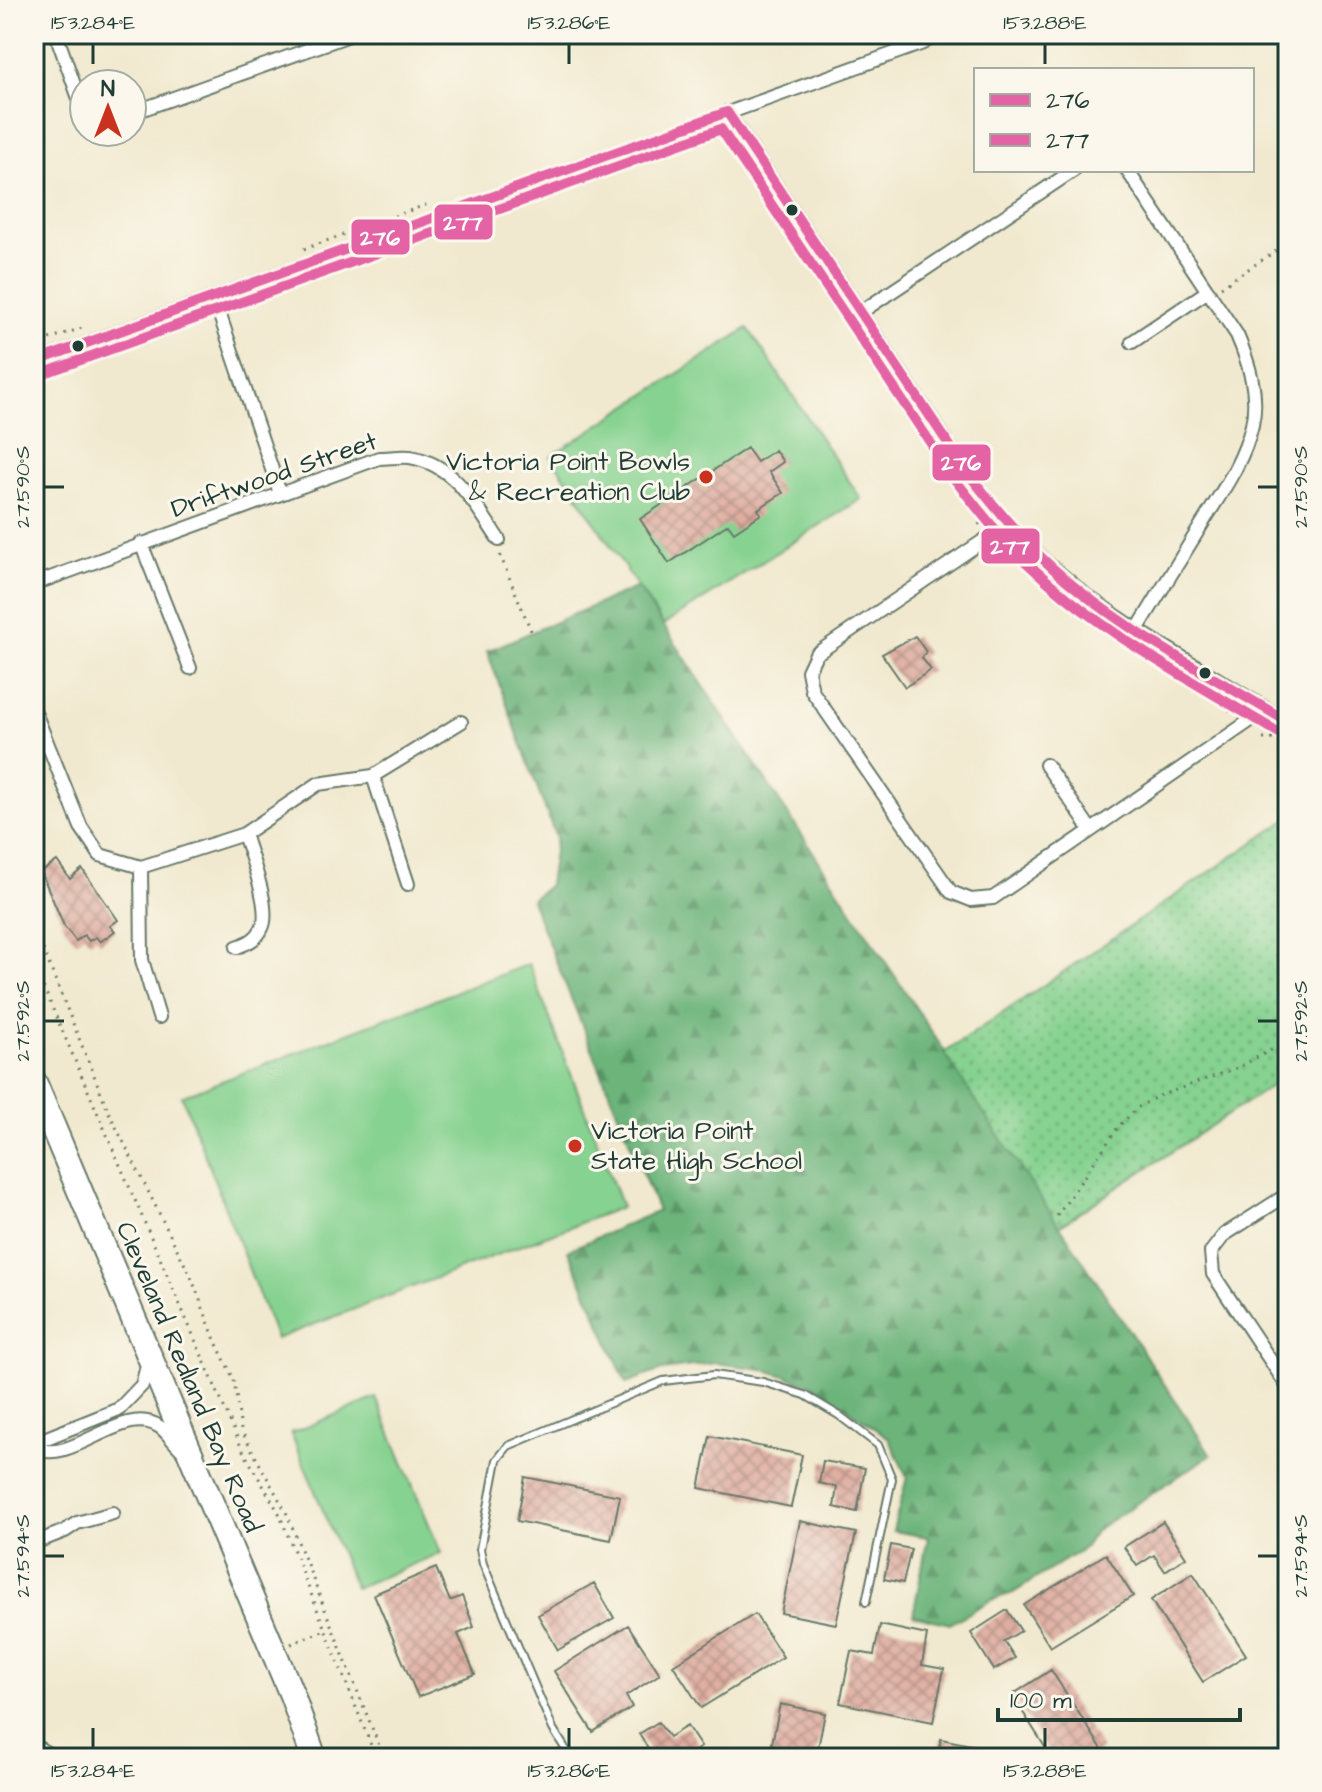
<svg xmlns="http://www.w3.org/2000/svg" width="1322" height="1792" font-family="'Architects Daughter',sans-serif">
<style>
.grass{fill:#86d290;stroke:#528862;stroke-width:2}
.forest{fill:url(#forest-firs);stroke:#467857;stroke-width:2}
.park{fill:url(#park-dots);stroke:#528862;stroke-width:2}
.building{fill:url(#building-cross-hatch)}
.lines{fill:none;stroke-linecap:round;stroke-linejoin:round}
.lane-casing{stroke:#68796a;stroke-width:10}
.street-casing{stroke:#68796a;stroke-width:16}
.highway-casing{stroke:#68796a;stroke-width:28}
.path{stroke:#68796a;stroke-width:3;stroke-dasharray:2 6;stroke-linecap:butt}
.lane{stroke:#fff;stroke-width:6}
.street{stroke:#fff;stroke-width:12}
.highway{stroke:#fff;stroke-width:24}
.bus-1-casing{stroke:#fbf7ec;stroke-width:16}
.bus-2-casing{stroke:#fbf7ec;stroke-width:16}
.bus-1{stroke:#e463a4;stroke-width:10}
.bus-2{stroke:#e463a4;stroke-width:10}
.ticks{fill:none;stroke:#1f3d34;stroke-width:3}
.bus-dot{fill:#1f3d34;stroke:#fbf7ec;stroke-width:3}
.poi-dot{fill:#c8321e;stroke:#fbf7ec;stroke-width:3}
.labels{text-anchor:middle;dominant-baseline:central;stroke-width:6;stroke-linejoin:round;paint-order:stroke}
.poi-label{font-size:26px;fill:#1f3d34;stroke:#fbf7ec;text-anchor:end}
.street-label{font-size:26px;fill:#1f3d34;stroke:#fbf7ec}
.line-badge{stroke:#fbf7ec;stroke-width:3}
.badge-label{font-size:22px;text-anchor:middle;font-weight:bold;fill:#fff}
.neatline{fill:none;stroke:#1f3d34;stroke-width:3}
.ticks-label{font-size:20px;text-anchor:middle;fill:#1f3d34}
</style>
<defs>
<pattern id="forest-firs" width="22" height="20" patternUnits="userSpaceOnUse" patternTransform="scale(2)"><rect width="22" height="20" fill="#6cb47a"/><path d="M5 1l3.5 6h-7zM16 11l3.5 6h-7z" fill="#589465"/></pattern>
<pattern id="park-dots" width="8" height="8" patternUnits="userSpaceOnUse" patternTransform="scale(2)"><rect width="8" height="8" fill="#86d290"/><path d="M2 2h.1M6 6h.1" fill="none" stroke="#6dac76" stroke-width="1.8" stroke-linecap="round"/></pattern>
<pattern id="building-cross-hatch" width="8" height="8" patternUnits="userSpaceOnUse" patternTransform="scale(2)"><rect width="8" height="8" fill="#dfada0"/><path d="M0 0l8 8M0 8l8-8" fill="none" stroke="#b48e83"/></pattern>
</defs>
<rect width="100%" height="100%" fill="#fbf7ec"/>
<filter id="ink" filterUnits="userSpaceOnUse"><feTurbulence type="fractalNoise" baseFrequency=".0125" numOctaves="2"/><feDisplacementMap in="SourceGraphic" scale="16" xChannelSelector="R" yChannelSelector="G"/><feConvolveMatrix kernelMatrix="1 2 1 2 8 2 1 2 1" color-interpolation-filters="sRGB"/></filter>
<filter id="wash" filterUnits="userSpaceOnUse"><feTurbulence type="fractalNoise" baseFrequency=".006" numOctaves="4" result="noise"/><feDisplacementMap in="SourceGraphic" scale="32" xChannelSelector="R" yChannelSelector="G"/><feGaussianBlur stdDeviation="1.8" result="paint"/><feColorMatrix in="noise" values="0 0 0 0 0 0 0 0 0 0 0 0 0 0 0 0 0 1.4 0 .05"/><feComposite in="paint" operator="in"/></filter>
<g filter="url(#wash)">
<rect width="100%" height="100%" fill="#f1e9cf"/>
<path class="grass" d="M748,328L861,499L663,625L551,456Z
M529,964L622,1207L276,1339L182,1096Z
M376,1398L441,1553L355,1588L291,1433Z"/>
<path class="forest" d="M638,587L1211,1455L1096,1530L1084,1548L1013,1593L991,1600L950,1624L913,1615L928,1537L893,1531L907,1477L889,1438L813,1385L763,1369L715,1363L662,1370L626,1383L568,1250L658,1211L531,900L549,885L556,838L487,651Z"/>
<path class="park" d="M1288,819V1075L1059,1226L944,1053Z"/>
<g id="blocks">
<path class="building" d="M747,448L757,462L775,450L783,462L769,472L783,493L758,509L761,514L734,532L728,524L669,563L640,519Z
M915,636L926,652L922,658L931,670L905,687L882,654Z
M57,861L70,879L82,869L118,920L110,926L115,931L100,942L96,937L89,941L84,935L76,941L64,926L41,872Z
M710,1436L802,1455L791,1507L699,1488Z
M823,1461L865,1468L857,1512L834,1507L837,1487L819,1483Z
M525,1477L620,1496L611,1540L517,1521Z
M800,1521L856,1533L836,1624L781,1613Z
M1163,1522L1186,1557L1165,1571L1154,1555L1137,1566L1124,1547Z
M891,1545L911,1549L903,1583L884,1579Z
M1106,1554L1133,1596L1050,1647L1024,1605Z
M436,1568L450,1601L462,1596L474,1627L458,1634L475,1674L418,1697L374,1594Z
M1193,1573L1246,1655L1203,1682L1151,1600Z
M594,1583L614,1618L558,1650L538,1615Z
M1007,1610L1021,1631L1004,1641L1015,1658L994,1670L971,1633Z
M755,1614L783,1657L701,1708L673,1665Z
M628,1625L660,1674L626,1696L632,1707L593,1732L554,1671Z
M880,1625L927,1635L922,1665L944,1669L933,1722L840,1703L851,1651L874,1655Z
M1051,1670L1102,1749L1089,1758H1052L1012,1695Z
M780,1704L825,1713L816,1758H769Z
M658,1722L669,1737L687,1726L701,1747L684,1758H654L639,1734Z
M941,1739L991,1749L989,1758H937Z"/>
</g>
</g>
<g filter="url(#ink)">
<use href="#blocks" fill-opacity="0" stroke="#68796a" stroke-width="2"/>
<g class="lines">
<g class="lane-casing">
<path id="lane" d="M34,1742L62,1758
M571,1758L553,1729L483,1564L480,1549L497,1460L508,1446L663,1381L714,1375L763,1382L805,1395L840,1416L878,1445L892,1479L866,1602"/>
</g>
<g class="street-casing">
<path id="street" d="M56,34L81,104L84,106
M727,112L968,473L1008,524L1046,562L1088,597L1137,630L1288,722
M132,113L352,34
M1127,170L1237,335C1249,363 1259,394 1252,425C1244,461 1221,493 1202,524C1180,560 1158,595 1137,630
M214,298L280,493
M861,312L1074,170
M1132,342L1208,291
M34,362L923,43L938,34
M1008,524L816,654L808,671L812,691L951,892L971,900L993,898L1267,709
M141,543L190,668
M34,584L379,458C389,458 400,456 410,457C455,464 476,506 499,540
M34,710L81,827L100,855L141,867L244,834L318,784L373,776L461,722
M1046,765L1091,830
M373,776L408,884
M141,867L142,960L159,1017
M237,947C248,943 257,939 262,928C272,910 250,854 244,834
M1288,1194L1224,1235L1211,1252L1213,1274L1288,1387
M34,1443L119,1409L142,1385L148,1362
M34,1447C71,1468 122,1402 160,1427C168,1433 174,1443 182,1450
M34,1543L65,1531L77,1523L113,1513"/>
</g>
<g class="highway-casing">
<path id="highway" d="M34,1082L292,1695L314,1758"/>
</g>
<path class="path" d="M705,139C724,135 730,146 740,161L953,484L978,515L980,528
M304,249L428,204
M1221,287L1288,243
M34,344L82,328
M1001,551C1036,571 1065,602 1098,626C1139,657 1186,682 1229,709L1231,716
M500,555L532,633
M1263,739H1279L1288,744
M34,927L110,1115L192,1279L215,1340L234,1380L241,1430L287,1514L384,1758
M34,965L242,1449L279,1513L376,1758
M1057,1216L1119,1126L1137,1108L1156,1097L1237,1068L1288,1041
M291,1644L325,1630"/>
<use href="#lane" class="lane"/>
<use href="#street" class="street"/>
<use href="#highway" class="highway"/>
<g class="bus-1-casing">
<path id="bus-1" d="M727,112L968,473C992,504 1016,533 1044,560C1114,627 1206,672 1288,722
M34,362L727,112"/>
</g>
<g class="bus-2-casing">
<path id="bus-2" d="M39,375L721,129L956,481C981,513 1006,545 1037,572C1109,638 1198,684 1281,734"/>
</g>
<use href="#bus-1" class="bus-1"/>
<use href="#bus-2" class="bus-2"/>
</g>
</g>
<path class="ticks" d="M93,44V64M569,44V64M1045,44V64M44,487H64M1258,487H1278M44,1021H64M1258,1021H1278M44,1556H64M1258,1556H1278M93,1728V1748M569,1728V1748M1045,1728V1748"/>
<g class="bus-dot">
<circle cx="792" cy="210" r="7"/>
<circle cx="78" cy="346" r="7"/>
<circle cx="1205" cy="673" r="7"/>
</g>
<g class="poi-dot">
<circle cx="706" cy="477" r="8"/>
<circle cx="575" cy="1146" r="8"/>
</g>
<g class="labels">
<g class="poi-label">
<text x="690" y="462">Victoria Point Bowls<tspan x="690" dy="30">&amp; Recreation Club</tspan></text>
<text x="591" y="1131" text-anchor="start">Victoria Point<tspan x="591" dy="30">State High School</tspan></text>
</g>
<g class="street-label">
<text transform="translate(274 475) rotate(-19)">Driftwood Street</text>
<text transform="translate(189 1377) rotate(67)">Cleveland Redland Bay Road</text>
</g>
</g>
<g class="line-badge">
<rect x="433" y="203" width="61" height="38" rx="8" fill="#e463a4"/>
<rect x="350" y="218" width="61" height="38" rx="8" fill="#e463a4"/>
<rect x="931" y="443" width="61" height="39" rx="8" fill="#e463a4"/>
<rect x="980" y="527" width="61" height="38" rx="8" fill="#e463a4"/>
</g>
<g class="badge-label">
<text x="463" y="230">277</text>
<text x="380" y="245">276</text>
<text x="961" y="470">276</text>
<text x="1010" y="554">277</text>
</g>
<rect width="1322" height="1792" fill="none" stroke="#fbf7ec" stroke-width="88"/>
<rect x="974" y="68" width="280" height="104" fill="#fbf7ec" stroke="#a3ada2" stroke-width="2"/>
<rect x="990" y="94" width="40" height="12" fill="#e463a4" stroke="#a3ada2" stroke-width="2"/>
<text x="1046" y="108" font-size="24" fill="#1f3d34">276</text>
<rect x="990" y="134" width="40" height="12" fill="#e463a4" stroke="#a3ada2" stroke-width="2"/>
<text x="1046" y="148" font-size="24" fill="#1f3d34">277</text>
<g transform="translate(108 108)"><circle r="38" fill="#fbf7ec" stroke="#a3ada2" stroke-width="2"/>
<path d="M0-6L14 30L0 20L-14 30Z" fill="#c8321e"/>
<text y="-12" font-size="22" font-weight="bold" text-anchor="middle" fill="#1f3d34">N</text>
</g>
<path d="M998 1708v12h242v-12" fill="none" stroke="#1f3d34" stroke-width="4"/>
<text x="1010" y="1708" font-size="24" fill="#1f3d34" stroke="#fbf7ec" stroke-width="6" paint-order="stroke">100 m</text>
<rect x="44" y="44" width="1234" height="1704" class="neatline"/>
<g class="ticks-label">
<text x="93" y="29">153.284°E</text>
<text x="569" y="29">153.286°E</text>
<text x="1045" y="29">153.288°E</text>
<text transform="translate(22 487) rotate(-90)" y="7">27.590°S</text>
<text transform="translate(1300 487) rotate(-90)" y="7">27.590°S</text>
<text transform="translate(22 1021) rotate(-90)" y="7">27.592°S</text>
<text transform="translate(1300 1021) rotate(-90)" y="7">27.592°S</text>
<text transform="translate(22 1556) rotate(-90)" y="7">27.594°S</text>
<text transform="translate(1300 1556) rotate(-90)" y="7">27.594°S</text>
<text x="93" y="1777">153.284°E</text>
<text x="569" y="1777">153.286°E</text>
<text x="1045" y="1777">153.288°E</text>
</g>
</svg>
